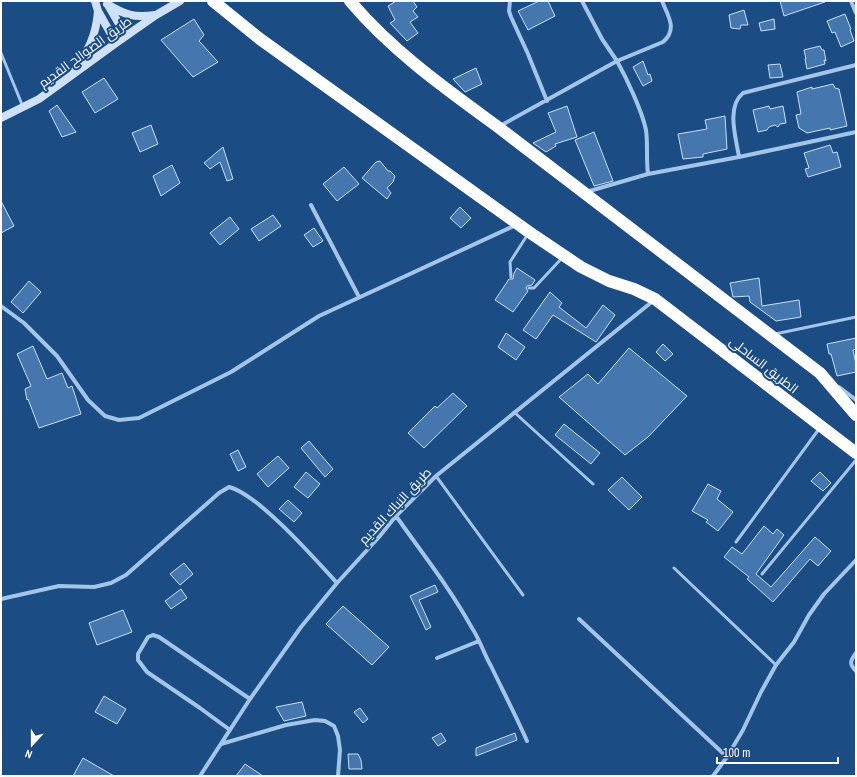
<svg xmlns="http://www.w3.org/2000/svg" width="857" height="777" font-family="'Archivo Narrow',Cairo,sans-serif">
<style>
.building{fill:#4576ad;stroke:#c8dff8}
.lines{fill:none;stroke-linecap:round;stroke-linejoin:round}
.lane{stroke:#a3c5ea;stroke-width:3}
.street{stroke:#a3c5ea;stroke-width:4}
.secondary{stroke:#cfe1f8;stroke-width:8}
.highway{stroke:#fff;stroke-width:12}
.labels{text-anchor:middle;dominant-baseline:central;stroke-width:4;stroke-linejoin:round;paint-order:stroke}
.street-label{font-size:13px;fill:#fff;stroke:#1c4c84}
</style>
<rect width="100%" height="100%" fill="#1c4c84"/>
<path class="building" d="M396,1H413L417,7L413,11L418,17L410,22L418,33L407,41L390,23L395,20L388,6Z
M539,1H548L555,16L528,30L518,11Z
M780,1H825V2L784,16Z
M744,10L748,25H741L740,29L731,28L729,15Z
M845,14L851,29L850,30L854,41L841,47L835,32L832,33L827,21Z
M194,19L204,35L199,41L218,62L193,77L161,40Z
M774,19L775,29L761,31L759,23Z
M820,46L822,50H824L826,61L824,60L825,64L807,69L805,59H806L804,50Z
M643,61L648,75L650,74L652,81L643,86L633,67Z
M780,64L783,77L770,78L768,65Z
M476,68L482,84L465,92L453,79Z
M104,78L118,99L95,113L82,92Z
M833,84L835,88L839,89L847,126L830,130V128L807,133L799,128L796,115L801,114L797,92L812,87V89Z
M57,105L76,132L62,137L49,111Z
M567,106L577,137L555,144L556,146L546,152L533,143L556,132L548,113Z
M769,106L770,109L783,106L786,123L780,124L778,127L775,125L769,127L767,130L758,132L753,110Z
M725,116L727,149L703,154V157L683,159L678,134L707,129L705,120Z
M151,125L158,144L140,152L132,133Z
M594,132L613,181L594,186L575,140Z
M830,145L833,153L837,152L841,167L808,177L805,169L809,168L804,153Z
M223,147L233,179L227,181L220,162L210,169L204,163Z
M380,161L388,171H390L395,176L393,182L387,188L391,193L387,199L362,178L376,162Z
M172,165L180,183L161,196L153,176Z
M344,167L359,184L337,201L323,184Z
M1,201L14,226L1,233Z
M460,207L471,218L461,228L450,218Z
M273,215L281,226L259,241L251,229Z
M230,217L239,229L220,245L210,233Z
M314,228L323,241L313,247L304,235Z
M517,268L535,280L532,285L527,286L526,288L528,291L513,312L495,300L509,279H513L514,273Z
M759,278L762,306L799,300L801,317L776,321L750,302L749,296L733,297L730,283Z
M29,281L41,292L23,313L11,302Z
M550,292L562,303L559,307L586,328L603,305L615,315L596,342L553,315L536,339L523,330Z
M506,333L525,347L516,360L498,347Z
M856,338V349L853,350L856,364V372L837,376L831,354H829L827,344Z
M663,344L673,354L665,361L656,352Z
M33,346L47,379L62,373L68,388L72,386L81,414L39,428L28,399L27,400L25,389L31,386L17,354Z
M629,348L687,396L648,437L625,455L559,397L588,374L598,384Z
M453,393L467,406L424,448L408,433L435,406L437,408Z
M564,424L600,453L591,464L555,435Z
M309,441L333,469L325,477L301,448Z
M238,450L246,467L238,471L230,454Z
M278,456L289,468L268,487L257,474Z
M306,472L320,484L308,498L294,487Z
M820,472L831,483L823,491L811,481Z
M622,477L642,497L629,510L608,490Z
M708,484L721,491L717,499L733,512L718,531L706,522L708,520L692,511Z
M288,500L302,513L294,522L279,509Z
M764,526L773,534L777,529L784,535L756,574L771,587L815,537L831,551L818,566L810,559L773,602L747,579L749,577L724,557L732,547L742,554Z
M184,563L193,574L180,585L170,574Z
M435,585L438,592L419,600L431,627L426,630L410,596Z
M181,589L187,598L171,609L165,601Z
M343,606L389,647L372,665L326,624Z
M123,610L132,632L97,645L89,623Z
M104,696L126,709L117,724L95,712Z
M302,702L306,716L284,721L276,707Z
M360,708L368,719L363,723L354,712Z
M441,733L446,741L438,746L432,738Z
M515,733L517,740L476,756V748Z
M348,754H358L361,760L362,769H349Z
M83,758L114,776H73Z
M245,764L263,776H236Z"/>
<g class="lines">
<path class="lane" d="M1,53L23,107
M511,277L510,262L528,234
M529,288H534L562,258
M775,334L856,317
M514,412L593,484
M436,476L523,595
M736,542L819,429
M674,568L776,665
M762,574L856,460"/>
<path class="street" d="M510,1L509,11L511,17L528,54L547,101
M851,1L856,13
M500,126L617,61L602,39L582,1
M739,157C736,138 726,107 743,93L856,65
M648,174C646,159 648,144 646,130C642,111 627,79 617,61L663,42C678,29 668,16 662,1
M586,192L648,174L739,157L856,132
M311,205L359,297
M1,306L24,323L57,356L88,400L105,416L119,420L139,418L231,372L319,316L516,225
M839,387L856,400
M396,516C422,553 450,588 472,628C480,640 484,654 491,666C503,691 516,716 527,741
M1,599L59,586L94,587L111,583L126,575L219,493L229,487C258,494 315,559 337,583
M579,619L727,757
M856,653C850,661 849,664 856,671
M437,658L479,641
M230,730L200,708L147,672L138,660V654L148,637L153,635L159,637L250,699
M221,744L286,725L315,720L325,721L334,726L338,736L340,750L338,776
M200,776L250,699L301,627L337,583L379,537L396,516L436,476L653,301
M713,776L727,757L743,730L761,692L776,665L794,642L809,615L824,594L856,560"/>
<path class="secondary" d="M95,1L98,11L116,43
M107,4C125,15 134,18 155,15
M108,5L126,36
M74,72C88,50 96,37 98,11
M1,118L39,99L116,43L156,15L180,1"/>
<path class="highway" d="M213,1L260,39L529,232L581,267L609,281L634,289L655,299L856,453
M350,1C392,51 446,89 498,127L820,373L856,415"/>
</g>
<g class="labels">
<g class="street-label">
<text transform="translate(85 52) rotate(-36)">طريق الصوالح القديم</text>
<text transform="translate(764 365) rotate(38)">الطريق الساحلى</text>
<text transform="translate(395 506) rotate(-47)">طريق النباك القديم</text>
</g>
</g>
<rect width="857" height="777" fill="none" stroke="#ffffff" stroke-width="4"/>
<g transform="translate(32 745) rotate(201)" stroke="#1c4c84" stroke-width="3" paint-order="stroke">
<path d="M0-3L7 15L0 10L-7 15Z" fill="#ffffff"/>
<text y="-6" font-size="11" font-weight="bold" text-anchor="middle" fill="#ffffff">N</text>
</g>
<path d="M717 757v6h121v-6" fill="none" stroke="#ffffff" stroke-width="2"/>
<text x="723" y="757" font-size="12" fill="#ffffff" stroke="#1c4c84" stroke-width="3" paint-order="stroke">100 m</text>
</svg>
